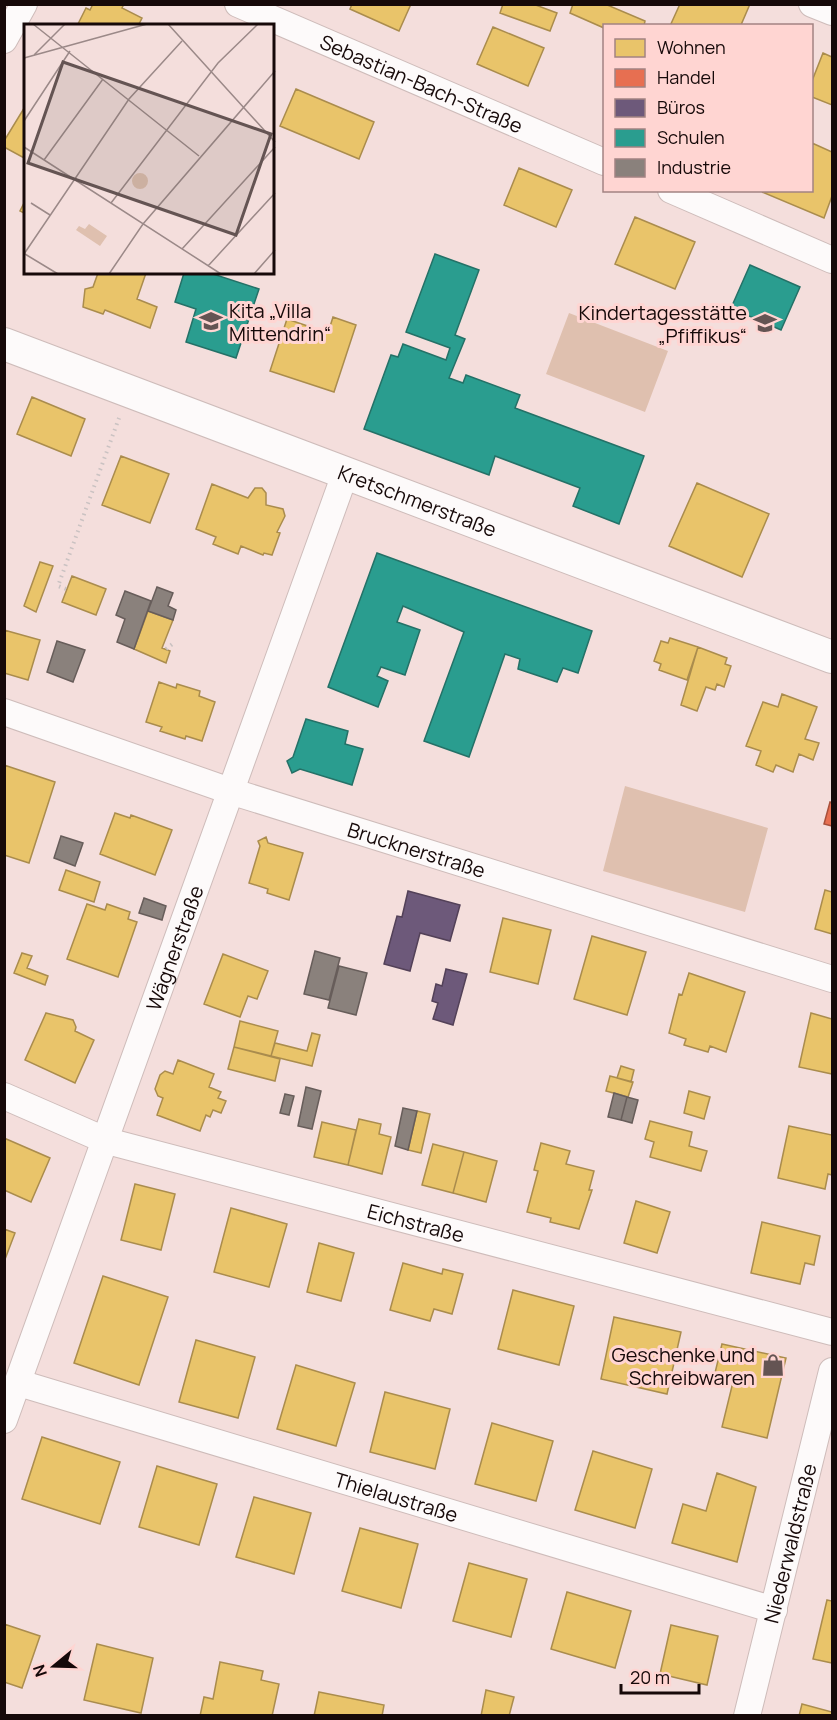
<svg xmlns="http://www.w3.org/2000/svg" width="837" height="1720" font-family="Manrope,sans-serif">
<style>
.green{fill:#dfc0af}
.homes{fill:#e9c46a;stroke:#aa8c4d;stroke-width:1.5}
.shops{fill:#e76f51;stroke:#a8503b;stroke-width:1.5}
.offices{fill:#6d597a;stroke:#534158;stroke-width:1.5}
.schools{fill:#2a9d8f;stroke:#247167;stroke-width:1.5}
.industry{fill:#8a817c;stroke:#675d5a;stroke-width:1.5}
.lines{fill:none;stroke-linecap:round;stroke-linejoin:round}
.minor-casing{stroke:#cebcba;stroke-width:28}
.tertiary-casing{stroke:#cebcba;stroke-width:34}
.path{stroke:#cac2c2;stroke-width:4;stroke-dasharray:1.5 4.5;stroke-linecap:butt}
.minor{stroke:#fdfafa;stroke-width:26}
.tertiary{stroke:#fdfafa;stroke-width:32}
.labels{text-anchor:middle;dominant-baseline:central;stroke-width:6;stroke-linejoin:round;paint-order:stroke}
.street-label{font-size:20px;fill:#160909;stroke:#ffd5d2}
.poi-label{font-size:20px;fill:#160909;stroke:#ffd5d2;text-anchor:end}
.inset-road{fill:none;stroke:#9b8988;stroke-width:1.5}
.view{fill:#645453;fill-opacity:0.15;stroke:#645453;stroke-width:3}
.inset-edge{fill:none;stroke:#160909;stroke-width:3}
</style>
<rect width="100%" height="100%" fill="#f4dedc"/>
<path class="green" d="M569,313L668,351L645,412L546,374Z
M625,786L768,828L745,912L603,871Z"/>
<path class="homes" d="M93,4H124L122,8L142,18L138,26H77L86,8L90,10Z
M352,4H411L399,31L350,9Z
M503,4H533L557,13L550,31L500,13Z
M573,4H605L645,21L644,26H604V28L570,13Z
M680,4H750L741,25L743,26H670Z
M493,27L544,48L528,86L477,64Z
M823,53L832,57V105L812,97V81Z
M296,89L374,122L359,159L280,126Z
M26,105V159L4,147V141Z
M812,143L832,152V196L824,218L762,192L812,190Z
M519,168L572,190L556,227L504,205Z
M26,199V214L20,211Z
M635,217L695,242L675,289L615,264Z
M98,273H146L137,299L157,307L150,328L105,310L103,314L83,307L85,289L93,287Z
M333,317L356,325L334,392L270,371L287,319L328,333Z
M32,397L85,419L71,456L17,434Z
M121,456L169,474L150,523L102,505Z
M697,483L769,514L742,577L669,546Z
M212,484L248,498L255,488H262L266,493V505L283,509L285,516L277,532L280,533L272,555L264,553L263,555L241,546L238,554L213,544L216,537L196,529Z
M40,562L53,566L36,612L24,606Z
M72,576L106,589L96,615L62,602Z
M148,611L173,620L162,648L170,651L166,663L134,649Z
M4,630L40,640L28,680L4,673Z
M670,638L698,647L687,680L659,670L661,664L654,661L661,641L668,643Z
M698,647L727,658L725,664L731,666L724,687L717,684L715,690L706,687L697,711L681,705Z
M159,682L176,688L177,684L200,691L199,696L215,702L202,741L186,736L185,739L160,731L162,727L146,722Z
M782,694L817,707L805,739L819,743L813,760L799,754L793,772L776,765L773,772L756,765L761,751L746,746L763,702L778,707Z
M4,765L55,782L29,863L4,855Z
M115,813L130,818L131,815L172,830L155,875L100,854Z
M266,837L268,843L303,853L289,900L267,893L268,889L249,883L260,846L258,841Z
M66,870L100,882L94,902L59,890Z
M825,890L832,892V934L815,929Z
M87,904L105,910L107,904L130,912L128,919L137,922L118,977L67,959Z
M503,918L551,930L538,984L490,972Z
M592,936L646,952L627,1015L574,999Z
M22,953L32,956L27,968L48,976L45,985L14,973Z
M223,954L268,971L257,999L248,996L240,1017L204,1004Z
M689,973L745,992L726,1052L710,1046L708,1052L684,1045L686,1039L669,1033L679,994L682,995Z
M46,1013L73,1020L76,1027L75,1031L94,1040L75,1083L25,1060Z
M811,1013L832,1019V1074L799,1067Z
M240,1021L278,1031L271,1056L234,1047Z
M312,1033L320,1035L312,1066L271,1056L275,1043L307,1051Z
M234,1047L280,1059L275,1081L228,1069Z
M178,1060L214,1074L209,1087L221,1092L218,1098L226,1101L221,1113L213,1110L210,1117L206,1115L200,1131L157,1115L163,1098L158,1096L155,1089L160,1075L165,1071L173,1074Z
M621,1066L634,1070L631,1082L617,1078Z
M610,1076L633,1082L628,1097L606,1091Z
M689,1091L710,1097L704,1119L684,1113Z
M417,1111L430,1114L421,1153L408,1150Z
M359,1119L381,1124L379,1134L391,1137L382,1174L348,1165Z
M650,1121L692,1132L689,1146L707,1151L701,1171L650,1157L654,1142L645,1139Z
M322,1122L356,1130L348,1165L314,1157Z
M789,1126L832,1135V1175L828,1174L825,1189L778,1178Z
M4,1138L50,1158L31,1202L4,1190Z
M541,1143L570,1151L566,1164L594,1171L589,1190H592L579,1229L550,1222L551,1218L527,1212L538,1171L534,1170Z
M433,1144L464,1152L453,1193L422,1185Z
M464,1152L497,1161L486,1202L453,1193Z
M135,1184L175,1194L161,1250L121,1240Z
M636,1201L670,1212L657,1253L624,1243Z
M231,1208L287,1224L269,1287L214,1272Z
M762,1222L820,1236L814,1265L805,1263L800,1284L751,1273Z
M4,1229L15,1233L4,1262Z
M319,1243L354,1253L341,1301L307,1292Z
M403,1263L442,1274L443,1269L463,1274L452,1314L434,1309L430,1321L390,1310Z
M103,1276L168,1297L139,1385L74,1363Z
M513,1290L574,1306L559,1365L498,1349Z
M614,1317L681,1332L667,1394L601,1379Z
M196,1340L255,1357L238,1418L179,1402Z
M722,1344L786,1358L767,1438L722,1427L733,1382L714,1377Z
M296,1365L355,1383L336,1446L277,1429Z
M385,1392L450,1409L435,1469L370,1452Z
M492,1423L553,1441L536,1501L475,1484Z
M42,1437L120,1462L100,1524L22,1499Z
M593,1451L652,1469L635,1528L575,1510Z
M157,1466L217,1484L199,1545L139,1527Z
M717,1473L756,1487L737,1562L672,1543L683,1504L706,1511Z
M254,1497L311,1513L294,1574L236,1557Z
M360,1528L418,1544L401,1608L342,1591Z
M469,1563L527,1579L511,1637L453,1621Z
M567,1592L631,1611L615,1668L551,1649Z
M827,1600L832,1601V1663L813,1659Z
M4,1624L40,1636L22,1688L4,1682Z
M671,1625L718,1636L707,1685L660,1674Z
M97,1644L153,1658L141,1713L84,1700Z
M220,1662L263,1671L261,1680L279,1684L272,1716H200L204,1697L213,1699Z
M486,1690L514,1697L509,1716H481Z
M319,1692L384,1705L382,1716H314Z
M802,1704L832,1712V1716H799Z"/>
<path class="shops" d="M830,802L832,803V826L824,824Z"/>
<path class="offices" d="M408,891L460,905L450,941L420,933L410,971L384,964L397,916L402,917Z
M446,969L467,974L453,1025L433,1019L438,1003L432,1001L436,984L442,986Z"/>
<path class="schools" d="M435,254L479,270L455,335L465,339L449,378L463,383L466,375L520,395L515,408L644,456L619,524L573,506L580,488L495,456L489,475L364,429L391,355L398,357L403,344L446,360L450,348L406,332Z
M750,265L800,287L781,330L731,308Z
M184,273H210L259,289L236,358L186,342L196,309L175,302Z
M377,553L592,631L578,673L563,668L557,682L518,669L520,659L505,654L469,757L424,741L464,632L403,606L397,622L420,630L405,675L381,667L377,676L388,681L378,707L328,687Z
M306,719L348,731L345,744L363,749L352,785L300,769L292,773L287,761L293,757Z"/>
<path class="industry" d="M157,587L173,593L168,606L176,610L173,620L148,611Z
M125,591L151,601L134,649L117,642L125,619L116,615Z
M57,641L85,650L73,682L47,672Z
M61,836L83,843L75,866L54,858Z
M144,898L166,906L162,920L139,913Z
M315,951L340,958L329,1000L304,994Z
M339,966L367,973L356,1015L328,1008Z
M306,1087L321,1091L312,1129L298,1126Z
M614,1093L627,1097L621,1120L608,1117Z
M285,1094L294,1096L289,1115L280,1113Z
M627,1097L638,1100L632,1123L621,1120Z
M403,1108L417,1111L408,1150L395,1146Z"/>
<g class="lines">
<g class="minor-casing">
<g id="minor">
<path id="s1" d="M238,4L604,162"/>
<path d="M812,4L832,12"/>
<path d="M4,40L24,4"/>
<path d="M671,190L832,260"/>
<path id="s2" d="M4,712L230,791L832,979"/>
<path id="s3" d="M4,1096L107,1141L832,1332"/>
<path id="s4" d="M19,1383L774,1610"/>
<path id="s5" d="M4,1420L345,474"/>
<path id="s6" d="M747,1716L832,1371"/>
</g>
</g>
<g class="tertiary-casing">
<g id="tertiary">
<path id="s7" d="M4,344L832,657"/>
</g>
</g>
<path class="path" d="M66,589L58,586L119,418
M166,649L175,642"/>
<use href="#minor" class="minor"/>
<use href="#tertiary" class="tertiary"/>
</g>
<defs>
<g id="school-bare" transform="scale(1.8)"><path d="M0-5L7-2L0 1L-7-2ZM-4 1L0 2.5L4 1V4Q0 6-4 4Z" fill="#645453" stroke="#ffd5d2" stroke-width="2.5" paint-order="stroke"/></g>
<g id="shop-bare" transform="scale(1.8)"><path d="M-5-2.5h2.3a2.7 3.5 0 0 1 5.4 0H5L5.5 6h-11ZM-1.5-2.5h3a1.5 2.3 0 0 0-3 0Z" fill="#645453" stroke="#ffd5d2" stroke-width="2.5" paint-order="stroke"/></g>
</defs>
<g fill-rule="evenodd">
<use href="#school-bare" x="211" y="321"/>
<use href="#school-bare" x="765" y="323"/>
<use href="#shop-bare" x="773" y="1365"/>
</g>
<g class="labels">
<g class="street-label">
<text stroke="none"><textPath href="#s1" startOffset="200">Sebastian-Bach-Straße</textPath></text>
<text stroke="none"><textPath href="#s7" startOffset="442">Kretschmerstraße</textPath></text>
<text stroke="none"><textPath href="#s2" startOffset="435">Brucknerstraße</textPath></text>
<text stroke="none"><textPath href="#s5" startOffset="502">Wägnerstraße</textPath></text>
<text stroke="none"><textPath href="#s3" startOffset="432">Eichstraße</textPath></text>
<text stroke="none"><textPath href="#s4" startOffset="394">Thielaustraße</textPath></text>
<text stroke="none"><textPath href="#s6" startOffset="178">Niederwaldstraße</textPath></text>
</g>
<g class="poi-label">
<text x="229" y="310" text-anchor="start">Kita „Villa<tspan x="229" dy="23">Mittendrin“</tspan></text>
<text x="747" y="312">Kindertagesstätte<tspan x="747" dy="23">„Pfiffikus“</tspan></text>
<text x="755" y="1354">Geschenke und<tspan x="755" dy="23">Schreibwaren</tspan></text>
</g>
</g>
<g transform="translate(24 24)">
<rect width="250" height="250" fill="#f4dedc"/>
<path d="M108 157a8 8 0 1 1 16 0a8 8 0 1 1-16 0ZM65,200L83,212L76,222L52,206L55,202L61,205Z" fill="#dfc0af"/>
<path class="inset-road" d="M9,0L175,132M144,0L251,118M10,31L41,0M0,34L123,0M0,97L46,27M0,123L197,250M20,136L79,55M7,179L26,191M87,179L194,39L234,0M158,225L251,123M0,230L105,75L158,17M1,230L34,250M184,242L251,169M85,250L119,200L251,47M230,250L251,226"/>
<path class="view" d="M39,38L247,110L212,211L4,139Z"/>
<rect width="250" height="250" class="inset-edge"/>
</g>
<rect width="837" height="1720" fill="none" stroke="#160909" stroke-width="12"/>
<rect x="603" y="24" width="210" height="168" fill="#ffd5d2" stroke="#a28382" stroke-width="1.5"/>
<rect x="615" y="39" width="30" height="18" fill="#e9c46a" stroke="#a28382" stroke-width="1.5"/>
<text x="657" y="54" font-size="18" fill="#160909">Wohnen</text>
<rect x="615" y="69" width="30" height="18" fill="#e76f51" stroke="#a28382" stroke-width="1.5"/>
<text x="657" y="84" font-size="18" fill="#160909">Handel</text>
<rect x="615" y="99" width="30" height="18" fill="#6d597a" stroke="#a28382" stroke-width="1.5"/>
<text x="657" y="114" font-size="18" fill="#160909">Büros</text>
<rect x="615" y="129" width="30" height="18" fill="#2a9d8f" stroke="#a28382" stroke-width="1.5"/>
<text x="657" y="144" font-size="18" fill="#160909">Schulen</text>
<rect x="615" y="159" width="30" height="18" fill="#8a817c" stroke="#a28382" stroke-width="1.5"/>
<text x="657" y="174" font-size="18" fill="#160909">Industrie</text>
<g transform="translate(54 1666) rotate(251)" stroke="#ffd5d2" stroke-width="4.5" paint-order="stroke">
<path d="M0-4.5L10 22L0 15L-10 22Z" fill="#160909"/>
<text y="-9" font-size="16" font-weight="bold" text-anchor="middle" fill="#160909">N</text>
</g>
<path d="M621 1684v9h78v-9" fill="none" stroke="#160909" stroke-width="3"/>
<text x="630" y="1684" font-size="18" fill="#160909" stroke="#ffd5d2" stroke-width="4.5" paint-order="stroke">20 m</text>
</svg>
